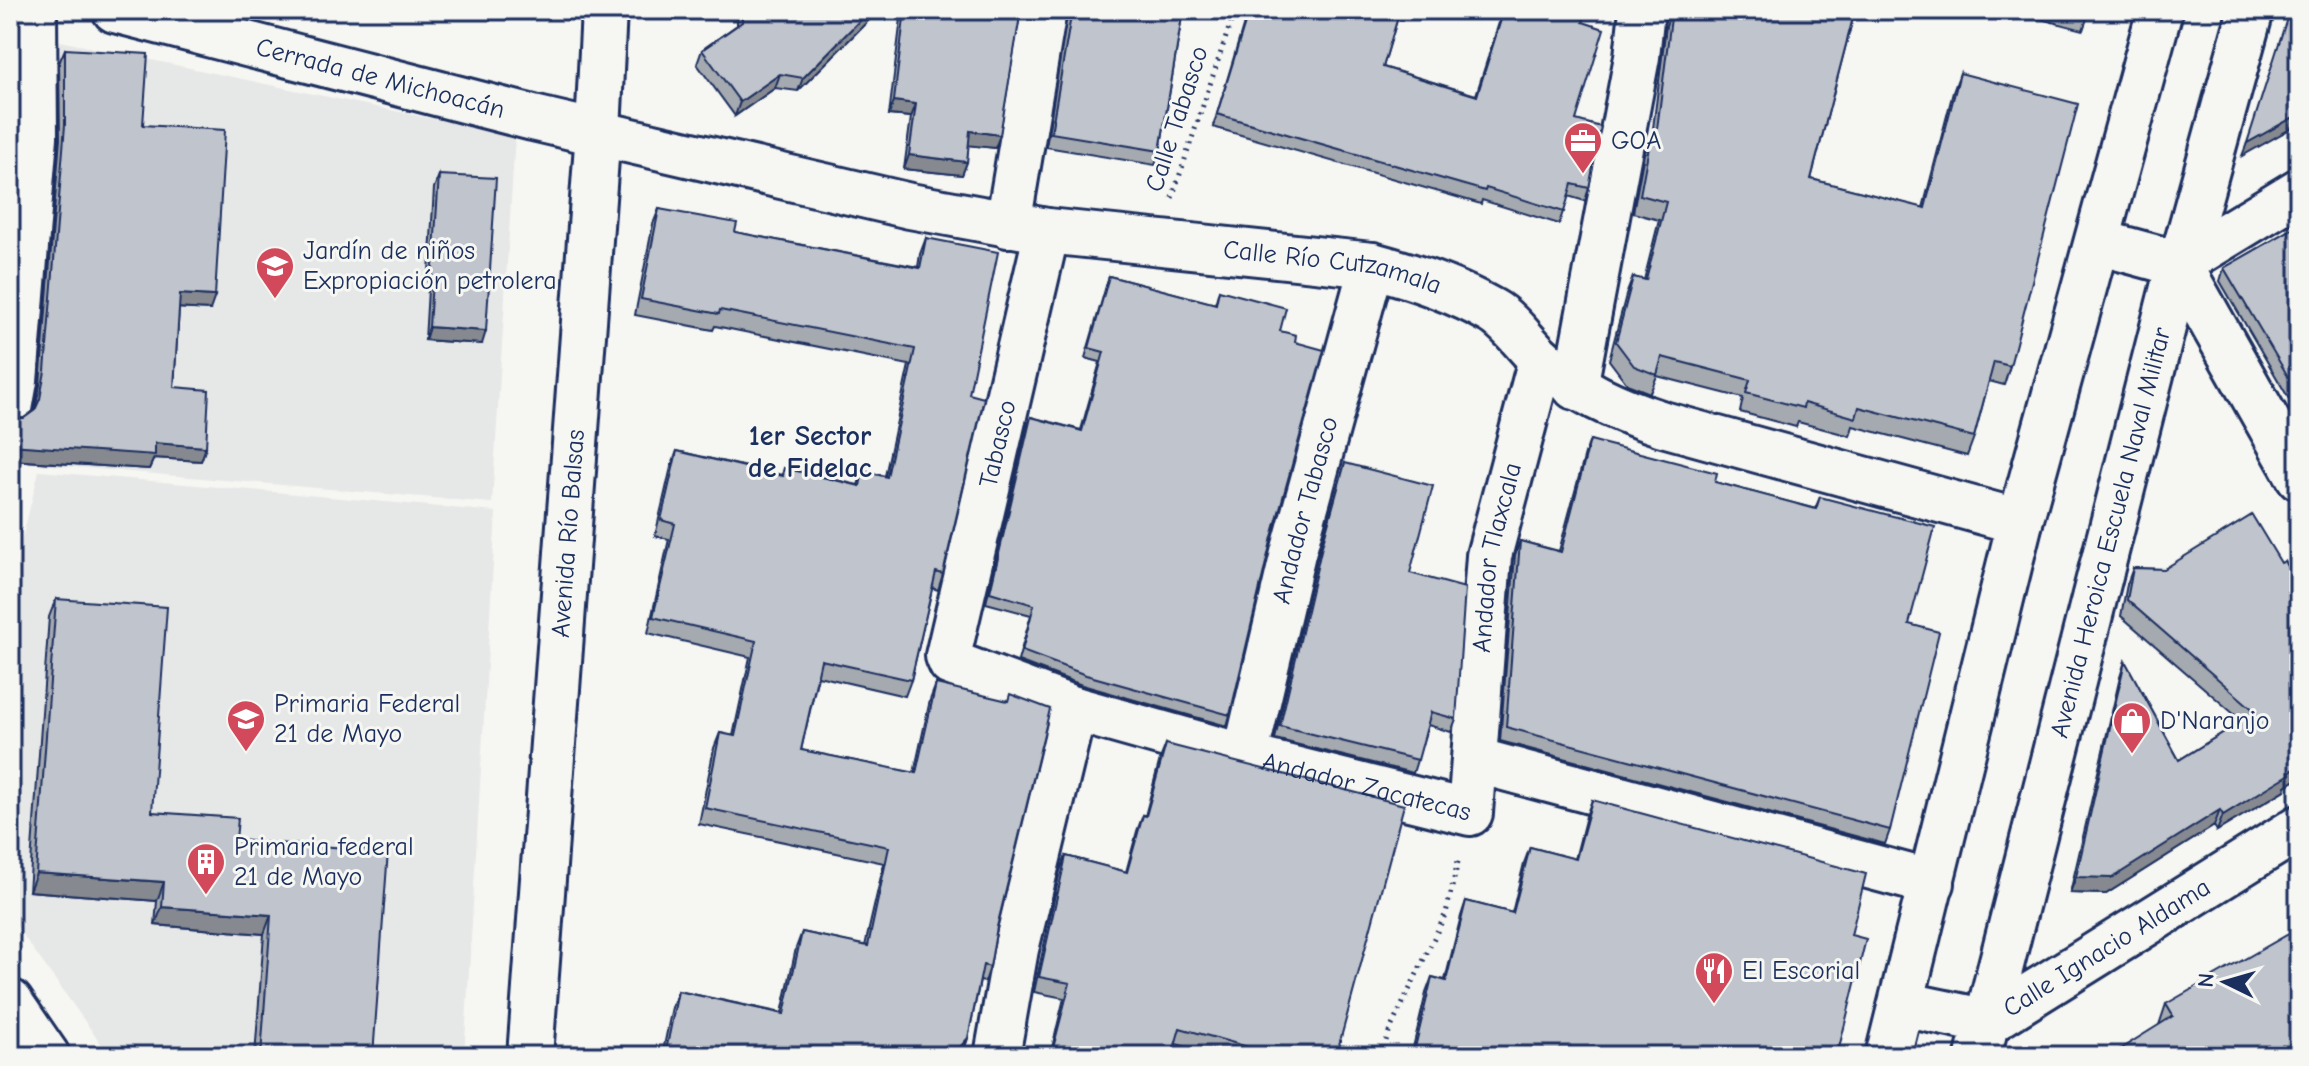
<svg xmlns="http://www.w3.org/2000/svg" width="2309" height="1066" font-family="'Comic Neue',sans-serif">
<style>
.built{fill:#e6e7e7}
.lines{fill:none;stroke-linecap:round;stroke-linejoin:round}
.minor-casing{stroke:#1b2f5e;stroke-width:50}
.path{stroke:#1b2f5e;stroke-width:5;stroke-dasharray:2 6;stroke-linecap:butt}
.minor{stroke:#f6f6f2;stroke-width:44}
.wall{fill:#a5a9b0;stroke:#1b2f5e;stroke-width:2}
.shaded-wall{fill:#868990;stroke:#1b2f5e;stroke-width:2}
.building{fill:#c0c4cd;stroke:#1b2f5e;stroke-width:2}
.labels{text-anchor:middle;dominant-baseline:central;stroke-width:6;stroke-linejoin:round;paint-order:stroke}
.street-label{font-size:26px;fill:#1b2f5e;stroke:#f6f6f2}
.poi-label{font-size:26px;fill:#1b2f5e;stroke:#f6f6f2;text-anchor:start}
.neighbourhood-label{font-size:28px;font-weight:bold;fill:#1b2f5e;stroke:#f6f6f2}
</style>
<rect width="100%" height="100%" fill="#f6f6f2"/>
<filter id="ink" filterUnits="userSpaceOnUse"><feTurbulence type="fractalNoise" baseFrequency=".0125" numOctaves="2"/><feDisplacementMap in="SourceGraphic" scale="16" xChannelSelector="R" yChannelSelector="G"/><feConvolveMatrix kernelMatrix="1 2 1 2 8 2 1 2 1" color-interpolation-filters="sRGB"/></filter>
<g filter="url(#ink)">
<path class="built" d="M55,40L515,136L492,503L39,464Z
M39,471L496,512L464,1056H110L10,917V588Z"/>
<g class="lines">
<g class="minor-casing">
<g id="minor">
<path id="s1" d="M115,10L533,118L910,206L1047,231L1372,265C1413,276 1455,290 1492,311C1510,321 1525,344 1540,358C1575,391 1617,409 1663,424L2020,522"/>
<path d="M1008,225L1044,10"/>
<path id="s2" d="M1047,231L948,656L951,663L1074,709L1245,757L1470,813L1489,556L1541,359"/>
<path d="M2098,242L2179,264L2299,191"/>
<path d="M2179,264L2299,477"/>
<path d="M1575,387L1637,57L1642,10"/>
<path d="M10,409L15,381L35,137L34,10"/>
<path id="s3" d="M1245,757L1293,553L1372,265"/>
<path d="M1475,760L1932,883"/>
<path d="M10,1002L47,1056"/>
<path id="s4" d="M1902,1004L1988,1022L2299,828"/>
<path id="s5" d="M530,1056L598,131L604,10"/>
<path d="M997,1056L1016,949L1074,709"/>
<path d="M1888,1056L2020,522L2160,10"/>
<path id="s6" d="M1978,1056L2179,264L2188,239L2251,10"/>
</g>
</g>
<path class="path" d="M1172,198L1235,10
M1381,1056L1389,1032L1446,913L1459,857"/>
<use href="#minor" class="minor"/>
</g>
<path class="wall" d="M737,10H879L798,91L775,88L735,116L697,64L702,50L737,25Z
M902,10H1021L995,148L968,145L967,162L962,175L904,169L911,117L889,115Z
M1068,10H1183L1160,151L1155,165L1046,147Z
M1248,10H1400L1383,67L1476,95L1503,10H1586L1583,22L1576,120L1589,188L1585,201L1568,196L1559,224L1482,200L1481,204L1213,127Z
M1671,10H1855L1811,179L1923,208L1953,92L1960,73L2010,366L2004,385L1989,381L1974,437L1967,456L1853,426L1850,436L1798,422L1796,427L1740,412L1743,398L1657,376L1650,393L1627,384L1609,360L1626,295L1633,277L1644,280L1659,220L1633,213L1644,154L1652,136L1666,26Z
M2006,10H2090L2083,30Z
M65,49L143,125L210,310L179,308L174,387L206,447L201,461L154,458L149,469L10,460V419L24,418L35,410L40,385L60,139L59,63Z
M439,175L482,344L425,340L434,188Z
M659,209L735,232L918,267L920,254L926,238L969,394L943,574L938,590L932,588L911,680L905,696L818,676L801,750L914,773L930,700L936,684L997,927L990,967L985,982L980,981L968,1038L963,1053L960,1056H662L672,1007L678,991L782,1013L796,948L802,932L865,946L884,863L699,824L714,748L720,733L733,736L750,657L648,633L669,539L655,536L671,467L677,451L782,475L784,468L858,485L863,471L885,476L909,365L715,326L713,330L635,315L653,224Z
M2299,225V416L2220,281L2224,268Z
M1109,276L1215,304L1219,290L1295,342L1272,537L1230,715L1227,726L1082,685L1018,661L1031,615L986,603L1027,427L1031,417L1081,430L1100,362L1085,358Z
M1590,440L1715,482L1815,509L1820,497L1909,624L1890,830L1885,844L1500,741L1515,555L1520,541L1559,551L1585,454Z
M1345,463L1410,573L1456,719L1451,732L1428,725L1413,773L1275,739L1317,559Z
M2281,563L2299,585V778L2286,786L2285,790L2217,831L2214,826L2106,894L2070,893L2120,677L2125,661L2179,760L2242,721L2121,616L2127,584L2133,568L2164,569Z
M56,599L152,812L236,840L373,1056H255L264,934L155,925L157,901L29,891L49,617Z
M1166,744L1336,1056H1220L1176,1044L1172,1056H1050L1064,998L1034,992L1060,871L1066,856L1126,872L1137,831L1143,815L1145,816L1160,759Z
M1592,800L1851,935L1837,1056H1411L1426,993L1432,977L1445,980L1461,916L1466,901L1512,913L1524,863L1530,847L1575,859L1586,816Z
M2166,1004L2299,1056L2159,1025Z"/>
<path class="shaded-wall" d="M870,10H879L798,91L803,78Z
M780,74L775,88L735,116L740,102Z
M894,101L916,104L911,117L889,115Z
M2299,114V124L2242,156L2247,143Z
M970,131L1000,135L995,148L965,145Z
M909,155L967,162L962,175L904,169Z
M180,294L215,296L210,310L175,308Z
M429,327L486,331L482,344L425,340Z
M155,443L206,447L201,461L154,458L149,469L10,460V445Z
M2299,765V778L2286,786L2285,790L2217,831L2223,815Z
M2220,810L2214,826L2106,894L2070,893L2076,877Z
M36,873L164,882L157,901L29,891Z
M162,907L271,915L264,934L155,925Z
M968,1038L963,1053L960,1056H952Z"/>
<path class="building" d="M742,10H870L803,78L780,74L740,102L702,50L742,22Z
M905,10H1021L1000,135L970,131L967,162L909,155L916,104L894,101Z
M1072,10H1183L1160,151L1051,133Z
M1249,10H1400L1383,67L1477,96L1504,10H1586L1583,22L1604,29L1576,120L1601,127L1589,188L1572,184L1564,212L1486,188L1485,191L1217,114Z
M1672,10H1855L1811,179L1925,208L1960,73L2078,104L2010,366L1994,362L1974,437L1859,407L1856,418L1804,403L1803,408L1746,393L1750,380L1662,357L1657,375L1634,366L1616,342L1633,277L1646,280L1666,202L1640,195L1651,136L1656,137Z
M2294,10H2299V114L2247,143L2289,12L2292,14Z
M10,34L14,35L15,122L10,185Z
M65,49L148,54L143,125L225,130L215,296L180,294L174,387L209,390L206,447L155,443V455L10,445V419L24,418L35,410L40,399L45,371L65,125Z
M439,175L496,178L486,331L429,327Z
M659,209L737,223L735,232L920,268L926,238L998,252L969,394L984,398L943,574L936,572L911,680L821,660L801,750L916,773L936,684L1008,701L1010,694L1050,709L997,927L990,967L983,965L968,1038L952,1056H665L678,991L784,1014L802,932L868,946L889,847L705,808L720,733L735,736L756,641L653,617L675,524L661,520L677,451L783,476L784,468L860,486L863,471L887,477L915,349L720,310L719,314L641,299Z
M2299,225V395L2224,268Z
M1109,276L1216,304L1219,290L1286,308L1280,331L1296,335L1295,342L1324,350L1272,537L1230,715L1086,675L1022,651L1034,605L990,592L1031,417L1082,431L1104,352L1089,348Z
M1590,440L1717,473L1715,482L1816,509L1820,497L1935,527L1909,624L1939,632L1890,830L1506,727L1520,541L1561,552Z
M1345,463L1433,486L1410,573L1465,588L1456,719L1431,712L1418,760L1280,726L1322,546Z
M2252,515L2281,563L2285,561L2299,585V765L2289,772L2290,774L2223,815L2220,810L2112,878L2076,877L2125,661L2179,760L2256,712L2127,600L2133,568L2164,569Z
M56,599L167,607L152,812L238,818L236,840L388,851L373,1056H261L271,915L162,907L164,882L36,873Z
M1166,744L1404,805L1336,1056H1258L1259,1050L1180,1028L1172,1056H1051L1070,983L1039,977L1066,856L1127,872L1143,815L1146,816Z
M1592,800L1866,874L1851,935L1866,939L1837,1056H1413L1432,977L1446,981L1466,901L1513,913L1530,847L1576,859Z
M2299,928V1056H2109L2173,1016L2166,1004Z"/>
</g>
<defs>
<g id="office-pin" transform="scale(2)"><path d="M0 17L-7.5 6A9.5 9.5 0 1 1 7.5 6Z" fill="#d1495b" stroke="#f6f6f2"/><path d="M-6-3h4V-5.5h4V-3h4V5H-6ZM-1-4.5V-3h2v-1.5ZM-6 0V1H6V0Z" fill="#fff"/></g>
<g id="school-pin" transform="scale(2)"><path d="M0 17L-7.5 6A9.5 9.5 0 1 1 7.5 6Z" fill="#d1495b" stroke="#f6f6f2"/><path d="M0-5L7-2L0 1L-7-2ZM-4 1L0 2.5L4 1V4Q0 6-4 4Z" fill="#fff"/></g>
<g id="shop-pin" transform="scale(2)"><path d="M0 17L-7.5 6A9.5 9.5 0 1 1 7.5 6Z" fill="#d1495b" stroke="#f6f6f2"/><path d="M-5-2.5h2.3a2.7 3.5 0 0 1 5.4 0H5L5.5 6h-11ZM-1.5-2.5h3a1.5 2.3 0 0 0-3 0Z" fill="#fff"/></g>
<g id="building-pin" transform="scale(2)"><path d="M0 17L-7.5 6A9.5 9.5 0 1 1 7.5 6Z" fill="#d1495b" stroke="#f6f6f2"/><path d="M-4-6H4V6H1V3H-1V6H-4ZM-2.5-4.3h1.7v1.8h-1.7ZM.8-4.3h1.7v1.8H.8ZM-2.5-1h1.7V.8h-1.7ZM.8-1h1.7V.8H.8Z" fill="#fff"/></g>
<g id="restaurant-pin" transform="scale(2)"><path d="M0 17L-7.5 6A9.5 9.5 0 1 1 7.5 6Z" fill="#d1495b" stroke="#f6f6f2"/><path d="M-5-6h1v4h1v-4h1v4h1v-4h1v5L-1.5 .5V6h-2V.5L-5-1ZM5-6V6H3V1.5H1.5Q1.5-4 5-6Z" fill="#fff"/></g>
</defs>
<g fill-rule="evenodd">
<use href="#office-pin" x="1583" y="141"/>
<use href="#school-pin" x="275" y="266"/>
<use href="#school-pin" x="246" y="719"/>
<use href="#shop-pin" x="2132" y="721"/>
<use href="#building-pin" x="206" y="862"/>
<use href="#restaurant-pin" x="1714" y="971"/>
</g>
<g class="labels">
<g class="street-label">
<text stroke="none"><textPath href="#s1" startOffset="274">Cerrada de Michoacán</textPath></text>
<text transform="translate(1177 119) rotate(-72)">Calle Tabasco</text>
<text stroke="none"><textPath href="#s1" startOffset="1246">Calle Río Cutzamala</textPath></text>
<text transform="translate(998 444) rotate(-77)">Tabasco</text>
<text stroke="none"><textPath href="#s3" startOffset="254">Andador Tabasco</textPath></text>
<text stroke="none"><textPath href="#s6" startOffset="540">Avenida Heroica Escuela Naval Militar</textPath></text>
<text stroke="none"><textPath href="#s5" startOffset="524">Avenida Río Balsas</textPath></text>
<text stroke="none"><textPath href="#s2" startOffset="1242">Andador Tlaxcala</textPath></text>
<text stroke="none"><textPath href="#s2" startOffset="878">Andador Zacatecas</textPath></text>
<text stroke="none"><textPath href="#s4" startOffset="228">Calle Ignacio Aldama</textPath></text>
</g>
<g class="poi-label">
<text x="1611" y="141">GOA</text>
<text x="303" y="251">Jardín de niños<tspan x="303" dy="30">Expropiación petrolera</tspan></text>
<text x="274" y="704">Primaria Federal<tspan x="274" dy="30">21 de Mayo</tspan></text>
<text x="2160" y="721">D'Naranjo</text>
<text x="234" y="847">Primaria federal<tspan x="234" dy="30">21 de Mayo</tspan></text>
<text x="1742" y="971">El Escorial</text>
</g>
<g class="neighbourhood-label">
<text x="810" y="436">1er Sector<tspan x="810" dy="32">de Fidelac</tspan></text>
</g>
</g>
<rect width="2309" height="1066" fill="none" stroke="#f6f6f2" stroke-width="40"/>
<rect x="20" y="20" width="2269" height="1026" fill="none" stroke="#1b2f5e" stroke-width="3" filter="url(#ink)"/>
<g transform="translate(2225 982) rotate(275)" stroke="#f6f6f2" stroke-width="6" paint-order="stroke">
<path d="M0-6L14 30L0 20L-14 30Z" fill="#1b2f5e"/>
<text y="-12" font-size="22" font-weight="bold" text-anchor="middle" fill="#1b2f5e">N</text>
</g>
</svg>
